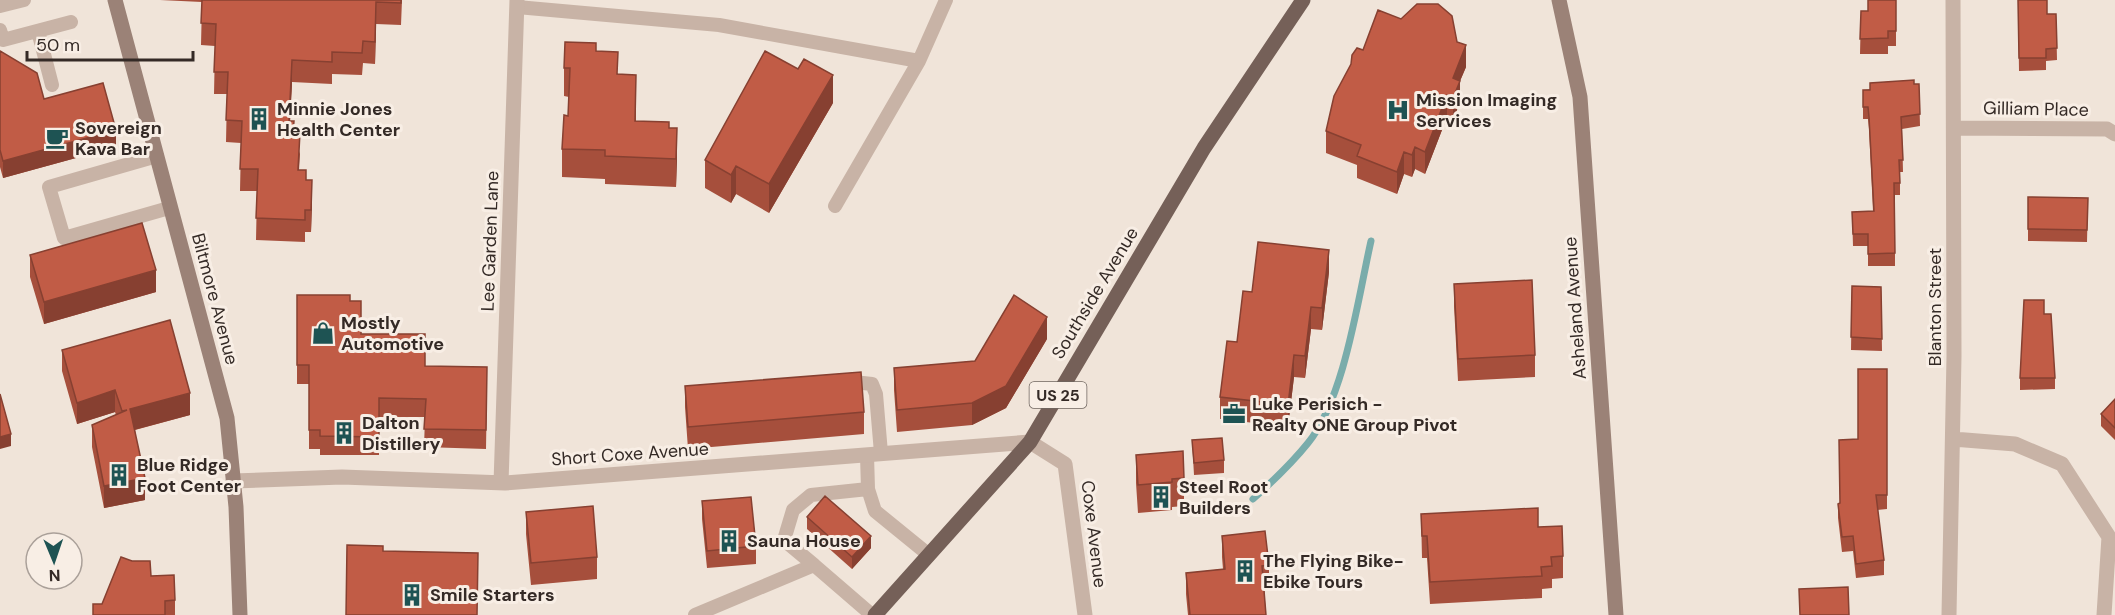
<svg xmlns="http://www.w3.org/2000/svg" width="2115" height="615" font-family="'DM Sans',sans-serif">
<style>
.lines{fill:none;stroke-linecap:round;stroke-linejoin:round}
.stream{stroke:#79acab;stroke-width:7}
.service{stroke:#c8b3a6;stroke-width:14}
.minor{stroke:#c8b3a6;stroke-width:15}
.secondary{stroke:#9b8277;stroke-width:15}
.primary{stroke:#756058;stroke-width:15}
.wall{fill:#a64f3c}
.shaded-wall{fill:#874031}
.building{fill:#c15c46;stroke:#874031;stroke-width:1.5}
.labels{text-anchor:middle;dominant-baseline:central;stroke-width:6;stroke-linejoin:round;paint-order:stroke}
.shield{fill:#f8eee5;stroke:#6f655f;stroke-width:1.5}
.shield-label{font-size:16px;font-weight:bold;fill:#342a26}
.poi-label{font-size:18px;font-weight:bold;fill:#342a26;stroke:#f8eee5;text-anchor:start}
.street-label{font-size:18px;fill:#342a26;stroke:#f8eee5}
</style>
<rect width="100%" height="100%" fill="#f0e4d9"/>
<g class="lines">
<path class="stream" d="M1253,499C1272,482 1292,463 1308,443C1345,397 1358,298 1371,241"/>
<path class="service" d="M0,6L24,0
M517,7L719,25L919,61
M0,30L3,40L71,22
M38,31L52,85
M157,156L49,187L64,238L169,208
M835,206L919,61L946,0
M845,381L872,384L876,394L881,453
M868,489L875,511L929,555
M814,565L784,540L793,510L811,495L868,489L867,455
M695,615L814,565L872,615"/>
<path class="minor" d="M1955,128L2107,129L2115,134
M1953,439L2015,444L2062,464L2109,537L2104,615
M233,481L342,477L505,483L1030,442L1065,464L1085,615
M501,483L517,0
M1949,615L1954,356L1953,0"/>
<path class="secondary" d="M115,0L227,418L236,507L240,615
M1559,0L1580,97L1616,615"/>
<path class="primary" d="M875,615L1030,442L1204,148L1303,0"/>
</g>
<path class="wall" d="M160,0H402L401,25L376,24L375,64L363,63L362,75L332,74V84L292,82L290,121L300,154L299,170L306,180L312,202L311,232H305V242L256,240L257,191H240L241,143L226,142L227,94H214L215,46L201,45L202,2Z
M1896,0V46H1888V54H1860L1861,11H1868Z
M2018,0L2047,14H2056L2057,60L2046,61V70L2019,71Z
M1401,19L1457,42L1466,67L1460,81V102L1453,120L1447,117L1425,174L1415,169L1412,177L1404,174L1397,194L1357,178V165L1326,153V131L1363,50Z
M0,51L44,99L116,147L3,178L0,167Z
M596,51L618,74L636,103V121L669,128L677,157L676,187L605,184V179L562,177V149L568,116L569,97L564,96V68Z
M1914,84H1919L1920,126L1902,129L1903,172H1900V195H1895V266H1868V246H1853L1852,212L1873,211L1869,129L1868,119H1863V90Z
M833,103L769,213L736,194L731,203L705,188V160Z
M2028,197L2088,198L2087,242L2028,241Z
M30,255L156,292L44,324L30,277Z
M1329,272L1322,330L1311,329L1305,378L1294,377L1288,427L1220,419V397L1252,292Z
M1454,284L1535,355V377L1458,381L1454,306Z
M1852,286L1881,287L1882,351L1851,350Z
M297,295L350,301L361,334L425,366L487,386L486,449L424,447L425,417H379V455H320V449H309V384H297Z
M1047,339L1006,408L972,425L897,432L894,390V368L975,361Z
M62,350L190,415L135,430L145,500L104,508L92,447V425L116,415L115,412L77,424L62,371Z
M1887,369V509L1877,510L1884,560V575L1856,578L1853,551L1842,552L1838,518V504L1840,503L1858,439Z
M2020,378H2055V389L2020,390Z
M685,386L864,412V434L688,449L685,407Z
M2115,399V440L2101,426V414Z
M1192,440L1224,460V473L1194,475Z
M1136,455L1184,478V506L1172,507V510L1138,513L1136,483Z
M702,501L756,546V564L707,568L702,519Z
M526,512L597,557V579L531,585L526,534Z
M1421,514L1538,527L1563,556V578L1552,579V588L1542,589V598L1430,604L1427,558H1422Z
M807,517L871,548L852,569L807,529Z
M1222,536L1269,565V585L1264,586L1266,615H1188L1186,594V573L1223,569L1222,557Z
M151,576L175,600V615H93L102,604Z"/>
<path class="shaded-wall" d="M376,2V24L375,64V42Z
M1466,45V67L1460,81V102L1453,120V78Z
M292,60V82L289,143V121Z
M833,75V103L769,213V184Z
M1447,95V117L1425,174V152Z
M677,128V157L676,187V159Z
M116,130V147L3,178V161Z
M1415,147V169L1412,177V155Z
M1404,152V174L1397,194V172Z
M736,166V194L731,203V175Z
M312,180V202L311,232V210Z
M1329,250V272L1322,330V308Z
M156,270V292L44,324V302Z
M1311,307V329L1305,378V356Z
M1047,317V339L1006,408L972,425V403Z
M1294,355V377L1288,427V405Z
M115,390V412L77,424V403Z
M190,393V415L130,431V409Z
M11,434V446L0,449V437Z
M145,478V500L104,508V486Z
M871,536V548L852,569V557Z"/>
<path class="building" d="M202,0H401V3L376,2L375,42L363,41L362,53L332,52V62L292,60L289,121H294L293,132H300L298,170H306V180H312L311,210H305V220L256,218L258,169H240L242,121L226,120L228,72H214L216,24L201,23Z
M1868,0H1896V31H1888V38L1860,39L1861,11H1868Z
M2018,0H2047V14H2056L2057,48L2046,49V58H2019Z
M1417,4H1438L1452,16L1457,42L1466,45L1453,78L1460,81L1453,98L1447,95L1425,152L1415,147L1412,155L1404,152L1397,172L1357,156L1361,145L1326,131L1334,96L1351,64L1352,55L1357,48L1363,50L1378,10L1401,19Z
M565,42L596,43V51L618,52L617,74L636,75L635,121L669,122V128H677L676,159L605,156V150L562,149L564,115L568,116L570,68H564Z
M0,51L37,73L44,99L103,83L116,130L3,161L0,150Z
M765,51L798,69L804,59L833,75L769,184L736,166L731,175L705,160Z
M1914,80V84H1919L1920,114L1901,117L1903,160H1899L1900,183H1894L1895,253L1868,254V234H1853L1852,212L1874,211L1869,117L1868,107H1863V90H1870V83Z
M2028,197L2088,198L2087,230L2028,229Z
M142,223L156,270L44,302L30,255Z
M1258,242L1329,250L1322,308L1311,307L1305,356L1294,355L1288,405L1220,397L1227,341L1237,342L1243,291L1252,292Z
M1532,280L1535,355L1458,359L1454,284Z
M1852,286L1881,287L1882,339L1851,337Z
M297,295H350V301H361V334H425V366L487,367L486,430L424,429L426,399L379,398V437L320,436V430H309V365H297Z
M1014,295L1047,317L1006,386L972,403L897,410L894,368L975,361Z
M2024,300H2044V314H2051L2055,378H2020Z
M170,320L190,393L130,409L145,478L104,486L92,425L127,410L122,411L115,390L77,403L62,350Z
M1858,369H1887V495H1876L1884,560L1856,564L1853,536L1842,537L1838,504L1840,503L1839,440L1858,439Z
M861,372L864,412L688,427L685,386Z
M0,394L11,434L0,437Z
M2115,399V428L2101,414Z
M1222,438L1224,460L1194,463L1192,440Z
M1183,451L1184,478L1172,479V482L1138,485L1136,455Z
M825,496L871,536L852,557L807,517Z
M751,497L756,546L707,551L702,501Z
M593,506L597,557L531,563L526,512Z
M1538,508V527L1562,526L1563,556L1551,557L1552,566L1541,567L1542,576L1430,582L1427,536H1422L1421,514Z
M1265,531L1269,565L1262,566L1266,615H1190L1186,573L1225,569L1222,536Z
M347,545L383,546V551L478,553L477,615H346Z
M121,557L132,561H150L151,576L174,575L175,600L165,601V615H93V604H102Z
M1848,587L1849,615H1800L1799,589Z"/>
<defs>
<g id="hospital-bare" transform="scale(1.8)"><path d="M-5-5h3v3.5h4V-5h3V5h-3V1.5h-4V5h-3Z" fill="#1e5353" stroke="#f8eee5" stroke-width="2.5" paint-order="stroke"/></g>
<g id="building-bare" transform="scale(1.8)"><path d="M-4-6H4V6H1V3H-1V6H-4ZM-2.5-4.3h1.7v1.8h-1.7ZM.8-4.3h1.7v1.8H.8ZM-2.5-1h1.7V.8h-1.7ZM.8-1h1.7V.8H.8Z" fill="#1e5353" stroke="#f8eee5" stroke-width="2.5" paint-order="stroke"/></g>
<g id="cafe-bare" transform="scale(1.8)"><path d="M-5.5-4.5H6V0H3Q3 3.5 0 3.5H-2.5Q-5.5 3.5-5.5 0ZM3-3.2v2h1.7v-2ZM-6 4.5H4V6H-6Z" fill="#1e5353" stroke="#f8eee5" stroke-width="2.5" paint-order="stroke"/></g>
<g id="shop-bare" transform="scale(1.8)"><path d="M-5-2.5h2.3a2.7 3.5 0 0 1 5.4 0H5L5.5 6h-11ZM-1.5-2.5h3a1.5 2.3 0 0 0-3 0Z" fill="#1e5353" stroke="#f8eee5" stroke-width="2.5" paint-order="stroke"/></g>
<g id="office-bare" transform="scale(1.8)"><path d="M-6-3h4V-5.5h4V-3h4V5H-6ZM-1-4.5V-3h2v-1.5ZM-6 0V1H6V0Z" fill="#1e5353" stroke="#f8eee5" stroke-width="2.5" paint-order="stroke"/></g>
</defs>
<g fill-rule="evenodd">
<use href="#hospital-bare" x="1398" y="110"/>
<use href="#building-bare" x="259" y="119"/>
<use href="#cafe-bare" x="57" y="138"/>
<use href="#shop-bare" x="323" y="333"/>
<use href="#office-bare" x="1234" y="414"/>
<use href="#building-bare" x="344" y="433"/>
<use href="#building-bare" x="119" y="475"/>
<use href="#building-bare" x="1161" y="497"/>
<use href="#building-bare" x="729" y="541"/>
<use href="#building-bare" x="1245" y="571"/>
<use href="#building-bare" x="412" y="595"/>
</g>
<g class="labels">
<rect class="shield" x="1029.5" y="382" width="57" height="26" rx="4.5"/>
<g class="shield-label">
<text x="1058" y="395">US 25</text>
</g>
<g class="poi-label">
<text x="1416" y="100">Mission Imaging<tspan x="1416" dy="21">Services</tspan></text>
<text x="277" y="109">Minnie Jones<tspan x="277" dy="21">Health Center</tspan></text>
<text x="75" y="128">Sovereign<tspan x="75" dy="21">Kava Bar</tspan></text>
<text x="341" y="323">Mostly<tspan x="341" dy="21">Automotive</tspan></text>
<text x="1252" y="404">Luke Perisich -<tspan x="1252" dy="21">Realty ONE Group Pivot</tspan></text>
<text x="362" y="423">Dalton<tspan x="362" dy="21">Distillery</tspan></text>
<text x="137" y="465">Blue Ridge<tspan x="137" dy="21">Foot Center</tspan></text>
<text x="1179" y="487">Steel Root<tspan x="1179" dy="21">Builders</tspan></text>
<text x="747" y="541">Sauna House</text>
<text x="1263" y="561">The Flying Bike-<tspan x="1263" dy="21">Ebike Tours</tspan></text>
<text x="430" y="595">Smile Starters</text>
</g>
<g class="street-label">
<text transform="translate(2036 109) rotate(1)">Gilliam Place</text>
<text transform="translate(490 241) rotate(-88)">Lee Garden Lane</text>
<text transform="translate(1095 293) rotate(-59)">Southside Avenue</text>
<text transform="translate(215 299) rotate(75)">Biltmore Avenue</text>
<text transform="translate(1935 307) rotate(-90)">Blanton Street</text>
<text transform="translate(1575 308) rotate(-94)">Asheland Avenue</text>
<text transform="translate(630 454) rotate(-4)">Short Coxe Avenue</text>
<text transform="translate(1094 534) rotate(83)">Coxe Avenue</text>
</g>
</g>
<g transform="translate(54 561) rotate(178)"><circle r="28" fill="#f8eee5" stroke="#aaa099" stroke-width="1.5"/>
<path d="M0-4.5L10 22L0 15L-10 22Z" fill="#1e5353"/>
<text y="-9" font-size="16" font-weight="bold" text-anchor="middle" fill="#342a26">N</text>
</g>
<path d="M27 51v9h166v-9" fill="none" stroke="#342a26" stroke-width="3"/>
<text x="36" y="51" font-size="18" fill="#342a26" stroke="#f8eee5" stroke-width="4.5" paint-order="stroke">50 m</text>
</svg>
